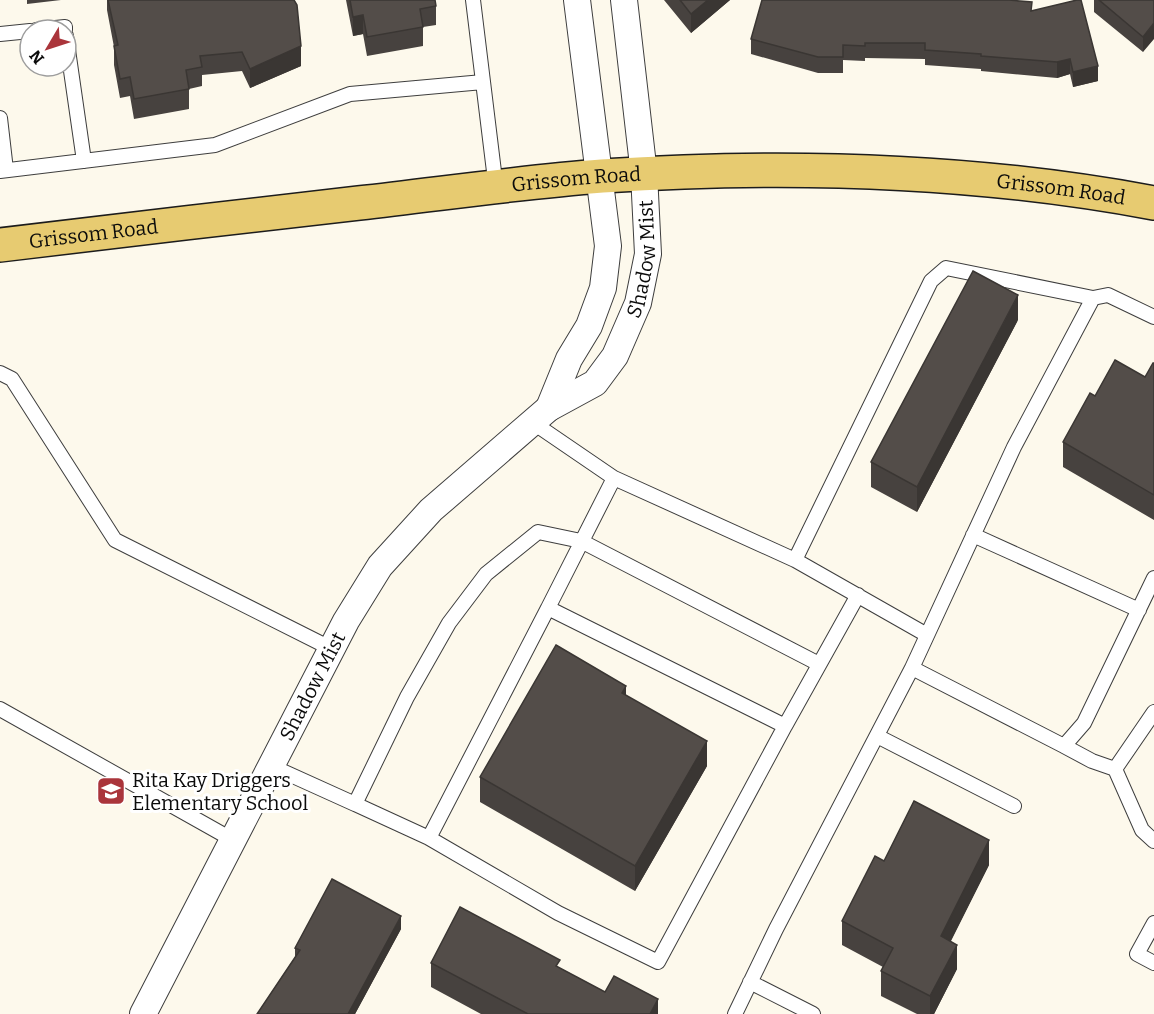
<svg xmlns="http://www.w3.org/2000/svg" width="1154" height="1014" font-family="Bitter,serif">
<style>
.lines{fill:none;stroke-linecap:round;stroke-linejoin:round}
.lane-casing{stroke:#3e3e3e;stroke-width:16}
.street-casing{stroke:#3e3e3e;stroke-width:28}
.primary-casing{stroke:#1c1c1c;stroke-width:36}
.lane{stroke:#fff;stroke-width:14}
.street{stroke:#fff;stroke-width:26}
.primary{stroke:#e7cb71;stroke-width:33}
.wall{fill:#47423f}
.shaded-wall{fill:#3a3633}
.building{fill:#534d49;stroke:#3a3633;stroke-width:1.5}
.labels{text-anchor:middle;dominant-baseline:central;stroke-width:6;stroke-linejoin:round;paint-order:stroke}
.street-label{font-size:20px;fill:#0b0b0b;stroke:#fff}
.poi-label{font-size:20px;fill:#0b0b0b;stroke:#fff;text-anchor:start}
</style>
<rect width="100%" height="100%" fill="#fdf9ec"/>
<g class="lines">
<g class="lane-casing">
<path id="lane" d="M473,0L496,188
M36,30L65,27V30
M0,34L30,31
M66,36L84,161
M0,118L6,170
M0,171L215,145L350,94L483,82
M0,373L12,379L115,540L332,649
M532,422L614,478
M973,535L1139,610
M795,560L614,478L548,608L785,726L858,595
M548,608L429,838L558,913L658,962L785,726
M927,635L795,560L931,281L946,268L1093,298
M912,668L1014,447L1093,298L1108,295L1154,317
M0,709L233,840
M877,736L1014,806
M1064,746L1092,761L1115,769L1142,830L1154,841
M271,766L355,804
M1115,769L1154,712
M429,838L355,804L407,697L449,623L486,574L538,532L581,541L819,664
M1154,923L1137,954L1154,963
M750,982L813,1014
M735,1014L776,929L912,668L1064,746L1084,723L1154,578"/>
</g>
<g class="street-casing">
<g id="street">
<path d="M549,408L569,359L589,326L603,288L608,246L577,0"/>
<path id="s1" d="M143,1014L346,621L380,566L431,510L549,408L595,383L615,356L638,303L648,254L644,174L624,0"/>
</g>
</g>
<g class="primary-casing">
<g id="primary">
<path id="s2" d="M0,245C120,230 239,217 359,203C440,194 521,182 602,176C786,164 972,169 1154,203"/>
</g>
</g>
<use href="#lane" class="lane"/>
<use href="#street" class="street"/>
<use href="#primary" class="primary"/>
</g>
<path class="wall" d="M27,0H61L27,4Z
M107,0H294L301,66L250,88L242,71L202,75V86L189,89V109L134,119L130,96L120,98L114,65V47L107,10Z
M346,0H435L436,6V25L423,27V46L367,56L363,34L353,36Z
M664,0H730L691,33Z
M1094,0H1154L1143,52L1094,12Z
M1032,11L1098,81L1073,87L1070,74L1057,78L981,71V69L925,65V59L865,58V61L843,60V73H818L751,54V39Z
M1018,320L917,512L871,487V462Z
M1154,363V520L1063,467V442L1095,396L1145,377Z
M626,695L707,766L635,891L480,802V777Z
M884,861L989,865L950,942L957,969L934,1014H917L881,996V971L883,967L842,945V921Z
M401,929L355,1014H257L295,957V948Z
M431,963L560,968L605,992L658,1014H481L431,987Z"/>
<path class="shaded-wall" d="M708,0H730L691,33V14Z
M363,15V34L353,36V17Z
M1154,23V39L1143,52V37Z
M301,46V66L250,88V69Z
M1070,59V74L1057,78V62Z
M1098,66V81L1073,87V72Z
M1018,295V320L917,512V487Z
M626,686V711L622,693Z
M707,741V766L635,891V866Z
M989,840V865L941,961V936Z
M401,916V929L355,1014H348Z
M957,945V969L934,1014H930V996Z
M658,999V1014H650Z"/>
<path class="building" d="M108,0H294L297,5L301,46L250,69L242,52L200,56L202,67L186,70L189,89L134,99L130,77L120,79L114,46L118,45Z
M350,0H435L436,6L420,9L423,27L367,37L363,15L353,17Z
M680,0H708L691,14Z
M762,0H1008L1032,2L1031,11L1077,0H1081L1098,66L1073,72L1070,59L1057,62L981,56V54L925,50V43H865V46L843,45V57H818L751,39Z
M1099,0H1154V23L1143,37Z
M973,271L1018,295L917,487L871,462Z
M1115,360L1145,377L1153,363H1154V495L1063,442L1090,393L1095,396Z
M556,645L626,686L622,693L707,741L635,866L480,777Z
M914,801L989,840L941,936L957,945L930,996L881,971L893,948L842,921L875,856L884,861Z
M332,879L401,916L348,1014H257L300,950L295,948Z
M460,907L560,960L556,966L605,992L614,976L658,999L650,1014H528L431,963Z"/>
<defs>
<g id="school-square" transform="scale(1.5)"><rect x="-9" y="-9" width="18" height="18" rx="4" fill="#aa353b" stroke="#fff"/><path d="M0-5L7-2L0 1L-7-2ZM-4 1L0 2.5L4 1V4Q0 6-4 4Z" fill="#fff"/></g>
</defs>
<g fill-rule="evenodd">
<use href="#school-square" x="111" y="791"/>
</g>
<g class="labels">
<g class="street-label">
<text stroke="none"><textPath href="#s2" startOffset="580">Grissom Road</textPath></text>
<text stroke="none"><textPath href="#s2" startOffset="1066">Grissom Road</textPath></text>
<text stroke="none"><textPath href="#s2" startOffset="94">Grissom Road</textPath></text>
<text stroke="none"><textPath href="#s1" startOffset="927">Shadow Mist</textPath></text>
<text stroke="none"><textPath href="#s1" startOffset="369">Shadow Mist</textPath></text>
</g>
<g class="poi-label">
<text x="132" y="780">Rita Kay Driggers<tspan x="132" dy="23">Elementary School</tspan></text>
</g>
</g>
<g transform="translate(48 48) rotate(231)"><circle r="28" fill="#ffffff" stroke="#9d9d9d" stroke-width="1.5"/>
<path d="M0-4.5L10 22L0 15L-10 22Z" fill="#aa353b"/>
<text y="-9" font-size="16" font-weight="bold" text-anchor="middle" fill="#0b0b0b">N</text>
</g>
</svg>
